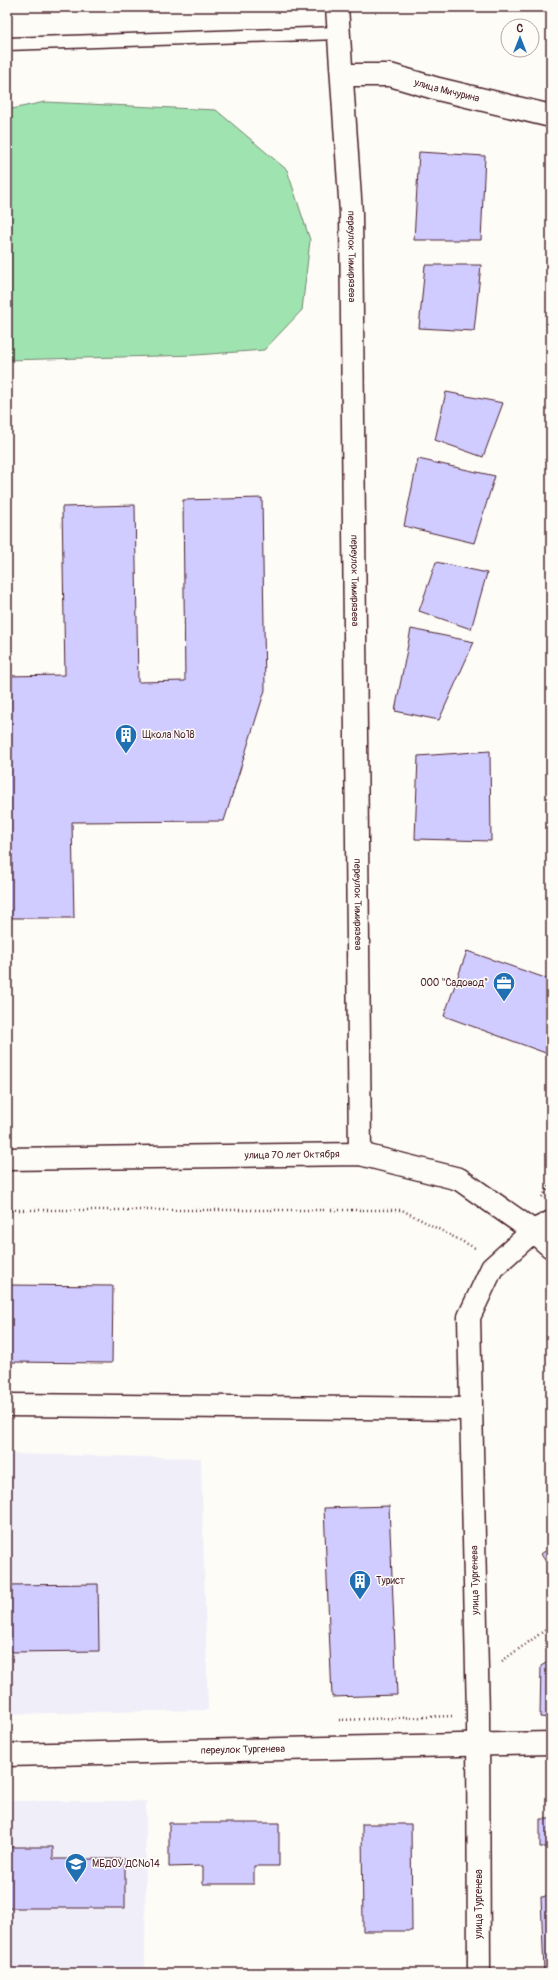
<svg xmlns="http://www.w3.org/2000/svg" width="558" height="1980" font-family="Pangolin,sans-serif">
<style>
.built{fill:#f0eef9}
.green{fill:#9fe4b0;stroke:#74826e}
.building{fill:#d1ccff;stroke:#4a1f2b}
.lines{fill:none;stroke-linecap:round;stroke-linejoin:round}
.lane-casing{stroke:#4a1f2b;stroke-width:15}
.street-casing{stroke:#4a1f2b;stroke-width:25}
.secondary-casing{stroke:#4a1f2b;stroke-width:25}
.path{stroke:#4a1f2b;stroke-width:2.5;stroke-dasharray:1 3;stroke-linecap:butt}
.lane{stroke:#fdfcf7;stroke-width:12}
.street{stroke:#fdfcf7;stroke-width:22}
.secondary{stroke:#fdfcf7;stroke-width:22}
.labels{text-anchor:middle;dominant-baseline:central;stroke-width:3;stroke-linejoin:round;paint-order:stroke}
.street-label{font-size:10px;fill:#4a1f2b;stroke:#fdfcf7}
.poi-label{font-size:10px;fill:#4a1f2b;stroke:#fdfcf7;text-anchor:start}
</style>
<rect width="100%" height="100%" fill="#fdfcf7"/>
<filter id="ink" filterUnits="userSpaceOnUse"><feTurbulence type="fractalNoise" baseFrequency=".025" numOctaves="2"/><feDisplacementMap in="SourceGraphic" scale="8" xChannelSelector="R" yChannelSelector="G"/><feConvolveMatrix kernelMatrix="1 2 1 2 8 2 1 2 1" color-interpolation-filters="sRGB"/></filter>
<g filter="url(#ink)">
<path class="built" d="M7,1454L201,1458L208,1710L7,1714Z
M7,1801H146L145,1973H7Z"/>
<path class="green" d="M45,102L216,110L287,170L310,240L302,310L264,350L196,355L7,360V110Z"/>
<path class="building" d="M355,7H407L356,10Z
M419,152L485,156L481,240H414Z
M425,265H481L474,331L419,328Z
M446,392L503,403L483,457L435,440Z
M418,459L495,476L474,543L404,526Z
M262,498L265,690L224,821L72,822L74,918H7V676L65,675L62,507L135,505L138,682L185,681L183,500Z
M436,562L487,573L471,629L419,611Z
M411,629L474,642L439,720L395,711Z
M490,751L491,841L415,839L418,756Z
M467,951L551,980V1055L444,1016Z
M7,1285L113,1286L112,1363L7,1362Z
M389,1506L397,1695L332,1697L324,1508Z
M551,1547V1570L541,1554Z
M98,1584L99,1651L7,1652V1585Z
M551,1660V1718L540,1717L541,1666Z
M540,1819H551V1847H540Z
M169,1823H279V1866H254V1884H203V1866L169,1867Z
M362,1824H411L412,1931H363Z
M7,1847H53V1859H125V1908H7Z
M551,1896V1973H544L541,1897Z"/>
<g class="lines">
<g class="lane-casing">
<path id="lane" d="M7,44L339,33"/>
</g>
<g class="street-casing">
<g id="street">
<path id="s1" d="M337,7L351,213L360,1154"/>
<path id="s2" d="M342,75H390L438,89L551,116"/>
<path d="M7,1405L471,1409"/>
<path id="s3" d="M7,1755L551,1743"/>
<path d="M479,1973L478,1715L469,1317L492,1268L533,1231L551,1222"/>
</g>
</g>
<g class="secondary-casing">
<g id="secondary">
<path id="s4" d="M7,1159L360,1154L459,1179L533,1231L551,1247"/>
</g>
</g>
<path class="path" d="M542,1197L551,1184
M7,1210H402L475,1248
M502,1661L551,1626
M339,1720L452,1716"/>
<use href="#lane" class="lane"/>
<use href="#street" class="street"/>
<use href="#secondary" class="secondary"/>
</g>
</g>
<defs>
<g id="building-pin" transform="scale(1.15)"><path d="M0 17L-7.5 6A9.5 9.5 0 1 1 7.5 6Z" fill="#1f6fb2" stroke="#fdfcf7"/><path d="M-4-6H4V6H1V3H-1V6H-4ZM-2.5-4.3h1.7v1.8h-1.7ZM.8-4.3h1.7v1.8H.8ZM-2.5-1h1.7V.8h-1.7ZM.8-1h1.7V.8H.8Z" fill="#fff"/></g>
<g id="office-pin" transform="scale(1.15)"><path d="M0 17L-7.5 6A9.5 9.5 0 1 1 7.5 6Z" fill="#1f6fb2" stroke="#fdfcf7"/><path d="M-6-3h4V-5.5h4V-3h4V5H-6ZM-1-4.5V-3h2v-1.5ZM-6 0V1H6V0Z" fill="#fff"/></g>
<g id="school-pin" transform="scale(1.15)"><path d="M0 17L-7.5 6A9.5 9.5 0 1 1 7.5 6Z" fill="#1f6fb2" stroke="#fdfcf7"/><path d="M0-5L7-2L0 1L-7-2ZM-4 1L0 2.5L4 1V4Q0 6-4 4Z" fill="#fff"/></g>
</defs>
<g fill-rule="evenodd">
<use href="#building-pin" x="126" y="735"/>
<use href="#office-pin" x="504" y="983"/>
<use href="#building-pin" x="360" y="1581"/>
<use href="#school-pin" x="76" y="1864"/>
</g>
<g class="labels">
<g class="street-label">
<text stroke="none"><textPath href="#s2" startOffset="107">улица Мичурина</textPath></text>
<text stroke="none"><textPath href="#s1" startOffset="250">переулок Тимирязева</textPath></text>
<text stroke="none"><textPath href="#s1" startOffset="574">переулок Тимирязева</textPath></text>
<text stroke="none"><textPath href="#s1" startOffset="898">переулок Тимирязева</textPath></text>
<text stroke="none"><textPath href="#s4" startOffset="285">улица 70 лет Октября</textPath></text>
<text transform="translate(475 1580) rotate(-91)">улица Тургенева</text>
<text stroke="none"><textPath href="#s3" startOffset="236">переулок Тургенева</textPath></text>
<text transform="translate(479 1904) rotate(-90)">улица Тургенева</text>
</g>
<g class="poi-label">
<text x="142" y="735">Щкола №18</text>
<text x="488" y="983" text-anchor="end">ООО "Садовод"</text>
<text x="376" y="1581">Турист</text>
<text x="92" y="1864">МБДОУ ДС№14</text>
</g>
</g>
<rect width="558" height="1980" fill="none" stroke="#fdfcf7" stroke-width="24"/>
<rect x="12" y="12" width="534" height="1956" fill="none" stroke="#4a1f2b" stroke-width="1.5" filter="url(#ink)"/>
<g transform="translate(520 38)"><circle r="19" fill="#fdfcf7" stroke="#b5a4a5"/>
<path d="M0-3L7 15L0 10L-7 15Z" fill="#1f6fb2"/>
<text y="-6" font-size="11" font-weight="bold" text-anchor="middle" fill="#4a1f2b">С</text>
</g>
</svg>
